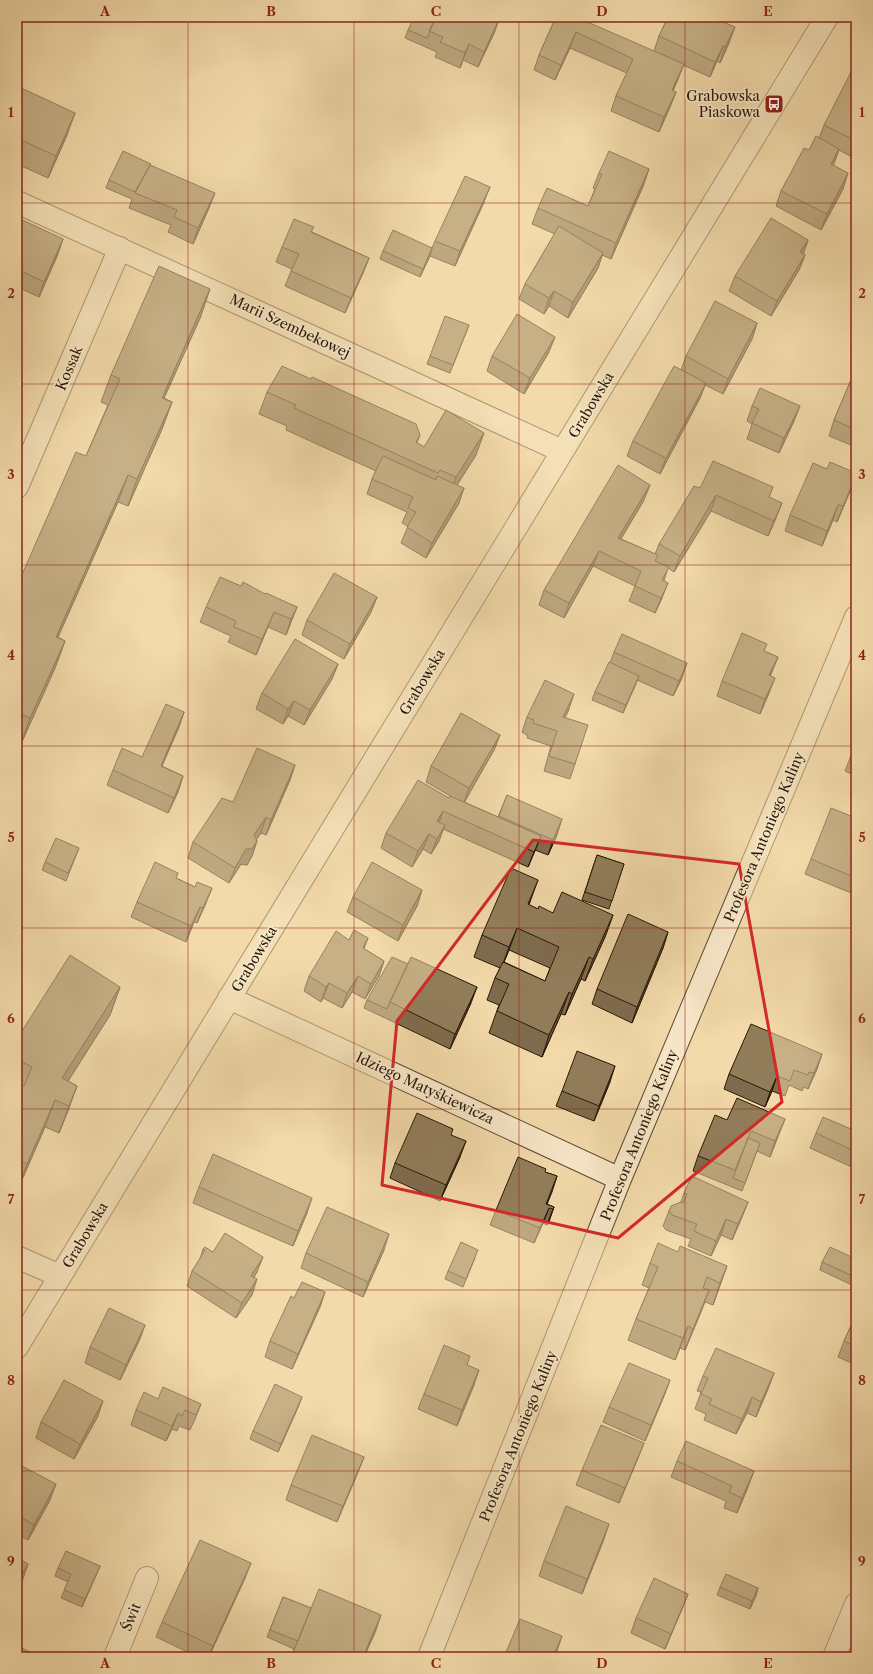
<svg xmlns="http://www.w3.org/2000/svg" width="873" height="1674" font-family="'Libre Caslon Text',serif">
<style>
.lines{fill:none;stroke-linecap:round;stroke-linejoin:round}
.minor-casing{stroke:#5c482f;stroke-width:24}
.tertiary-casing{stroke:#5c482f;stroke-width:24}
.minor{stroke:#f7e7c8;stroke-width:22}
.tertiary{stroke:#f7e7c8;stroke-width:22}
.wall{fill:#7e6c4e;stroke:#291806;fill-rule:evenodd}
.shaded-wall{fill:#665840;stroke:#291806}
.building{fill:#927d5b;stroke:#291806}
.marked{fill:none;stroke:#d62828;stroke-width:3;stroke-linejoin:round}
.grid{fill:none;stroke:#8f2418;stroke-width:1;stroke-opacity:0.55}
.labels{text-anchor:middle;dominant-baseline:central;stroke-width:3.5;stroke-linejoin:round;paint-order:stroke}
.poi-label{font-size:14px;fill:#291806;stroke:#f7e7c8;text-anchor:end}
.street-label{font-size:14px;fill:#291806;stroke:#f7e7c8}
.neatline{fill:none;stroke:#8f2418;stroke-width:1.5}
.grid-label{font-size:13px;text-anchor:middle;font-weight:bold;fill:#8f2418}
</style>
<rect width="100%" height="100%" fill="#f3daaa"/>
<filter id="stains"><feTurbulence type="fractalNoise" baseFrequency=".005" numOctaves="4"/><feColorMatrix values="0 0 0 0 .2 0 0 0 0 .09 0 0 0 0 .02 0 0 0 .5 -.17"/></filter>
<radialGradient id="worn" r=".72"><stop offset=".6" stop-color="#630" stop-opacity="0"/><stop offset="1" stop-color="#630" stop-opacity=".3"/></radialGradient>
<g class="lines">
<g class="minor-casing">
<path id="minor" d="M17,202L562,451
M17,487L120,248
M229,998L620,1179
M17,1257L60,1276
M115,1657L147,1578
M429,1657L620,1179L856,617
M834,1657L856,1604"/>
</g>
<g class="tertiary-casing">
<path id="tertiary" d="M17,1347L827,17"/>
</g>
<use href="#minor" class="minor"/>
<use href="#tertiary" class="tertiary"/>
</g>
<path class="wall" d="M556,17L654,51L659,36L668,17H727L725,22L729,43L720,63L717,61L710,77L683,65L678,79L673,91L676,92L670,107L659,132L611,111L616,96L627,73L570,48L555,80L534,70L539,55Z
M408,30L495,31L478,67L463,60L460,68L435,57L437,52L405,38Z
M856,74V146L850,156L839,150L833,165L843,189L821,230L776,206L781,191L809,150L819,138L824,125Z
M17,86L67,135L48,178L17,164Z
M150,165L209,208L193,244L168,232L171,225L129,208L132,199L106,188L109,180Z
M599,173L644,184L611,259L602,255L598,268L568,318L549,306L544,314L519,299L525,284L555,234L532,224L538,208L588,206L595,189L593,188Z
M484,202L455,266L430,256L420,277L380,259L383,251L432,248L435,241Z
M17,220L58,254L39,297L17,287Z
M312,232L369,258L363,273L345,313L285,286L292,269L276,262L282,247Z
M808,240L803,254L805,255L799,270L771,316L729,291L735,276Z
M201,316L164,398L172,402L162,429L128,506L118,502L58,637L65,641L55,668L20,746L17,744V586L86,456L108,405L101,402L111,375Z
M757,323L752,339L723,394L705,385L700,398L660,474L627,456L633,441L681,370L686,356Z
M469,325L450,373L427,364L430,356Z
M549,352L524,394L487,371L492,356Z
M856,368V447L829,436L834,420Z
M267,392L420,435L417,443L424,447L476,455L457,485L459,503L426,558L401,543L408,526L402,523L407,512L367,494L372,479L376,471L286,430L287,426L259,414Z
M752,406L794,421L779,453L747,439L752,424L747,421Z
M827,469L856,476L851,489L837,522L833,520L822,546L785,531L790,515Z
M773,487L769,497L776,518L768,536L711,511L674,572L668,568L664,581L662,598L655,613L629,601L635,586L593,566L564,618L539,605L544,590L644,500L621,539L655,554L659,544L700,488Z
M241,586L265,594L297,607L291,622L286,635L268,627L256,655L228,642L231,636L200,622L206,607Z
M377,597L371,612L344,659L302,635L307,620Z
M764,651L778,657L770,676L769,693L760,714L717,696L722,681Z
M614,652L682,678L673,696L637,680L623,713L592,700L595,692L610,663Z
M338,664L332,679L304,725L288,716L283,724L256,709L262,693Z
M569,709L565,718L575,764L570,779L544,771L551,746L527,738L528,736L522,732L527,717Z
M184,712L179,727L162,766L183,776L178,792L168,813L107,785L113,770L142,757Z
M500,735L494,750L464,802L498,817L507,795L557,835L548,855L535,850L528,867L443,829L439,841L431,854L423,849L412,867L381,848L386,833L449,798L452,797L426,782L431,766Z
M856,743V776L845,771Z
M295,765L290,780L266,835L261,833L256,839L257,841L252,856L247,865L241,864L229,883L188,858L193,842L233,802Z
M856,818V895L805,874L811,859Z
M79,848L66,881L42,870L45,862Z
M597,855L624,864L609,909L582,900Z
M178,873L176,878L195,887L206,903L197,923L194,922L186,942L131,917L137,902Z
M422,890L417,906L398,941L347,912L353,897Z
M530,902L529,905L538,909L553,913L613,915L605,937L585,981L581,979L565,1015L561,1014L542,1057L489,1033L499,1005L487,1000L495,978L500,968L474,957L482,935ZM509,950L550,968L545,981L504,962Z
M668,932L663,948L632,1023L592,1004L597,989Z
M349,940L384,961L379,976L365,999L352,992L342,1008L323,998L321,1002L304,991L309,976Z
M856,986V998L852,997Z
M120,987L110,1015L68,1081L77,1086L67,1113L59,1133L45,1127L17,1191V1039Z
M367,1000L471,1003L450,1049L364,1008Z
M856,1009V1025L851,1023Z
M822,1054L817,1069L808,1089L804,1087L802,1091L789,1085L785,1096L772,1091L765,1107L724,1089L729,1074Z
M610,1082L594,1121L556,1106L562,1091Z
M785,1119L779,1134L770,1157L757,1151L742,1191L693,1171L698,1156L727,1120Z
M856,1120V1169L810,1148L816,1133L851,1129Z
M451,1135L460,1157L440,1201L390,1178L395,1163Z
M545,1172L557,1176L547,1204L554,1207L547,1225L543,1223L534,1243L490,1225L496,1210Z
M199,1187L307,1213L293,1246L193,1203Z
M684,1193L748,1202L742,1217L732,1240L721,1235L711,1256L688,1246L691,1239L666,1230L663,1226L669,1211L681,1202Z
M203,1249L213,1252L257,1272L254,1277L252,1295L236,1318L187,1286L192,1271L200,1259Z
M384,1250L363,1297L301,1268L306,1253Z
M678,1252L727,1266L713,1305L705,1302L685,1350L680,1348L675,1360L628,1340L636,1319L649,1288L642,1285L650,1263Z
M475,1258L463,1287L445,1279L448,1271Z
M856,1259V1276L852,1285L820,1270L822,1262Z
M325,1292L320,1307L292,1369L265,1357L270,1341L294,1298Z
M856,1315V1365L838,1357L844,1341Z
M145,1325L139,1341L120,1380L85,1363L90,1347Z
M467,1365L474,1385L457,1426L418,1409L424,1394Z
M774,1373L768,1389L756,1417L747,1413L736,1434L704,1420L706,1414L695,1409L701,1392L697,1391L703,1376Z
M670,1380L664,1396L645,1441L603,1422L609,1407Z
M158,1399L201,1404L195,1419L190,1430L179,1426L177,1431L172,1429L166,1441L131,1425L136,1410Z
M299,1405L278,1452L250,1439L253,1431Z
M98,1416L74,1459L36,1438L41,1422Z
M364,1457L358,1472L337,1522L286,1500L291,1485Z
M638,1458L619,1503L576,1485L582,1470Z
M677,1461L748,1487L737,1513L724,1508L726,1501L671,1477Z
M17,1470L50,1500L28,1540L17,1534Z
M604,1539L582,1594L539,1576L544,1561Z
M58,1568L97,1573L82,1607L61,1598L68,1582L55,1576Z
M245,1578L209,1657H198L156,1637L162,1622Z
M720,1587L758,1588L750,1609L717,1595Z
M688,1594L682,1609L665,1649L631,1633L636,1618Z
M283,1597L311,1608L376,1630L364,1657H291L294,1649L267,1637Z"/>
<path class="shaded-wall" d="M500,17L495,31L478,67L484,52Z
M735,27L729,43L720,63L725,47Z
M576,32L570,48L555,80L561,65Z
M469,44L460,68L465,53Z
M723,46L717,61L710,77L715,62Z
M684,64L678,79L666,105L672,90Z
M676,92L670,107L659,132L664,117Z
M75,113L67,135L48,178L56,156Z
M856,141V146L850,156Z
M839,149L834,164L826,180L831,164Z
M649,169L644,184L611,259L616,243Z
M848,173L843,189L821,230L827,214Z
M490,187L484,202L455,266L460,251Z
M215,193L209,208L193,244L198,228Z
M63,239L58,254L39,297L44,282Z
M808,240L803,255L800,252Z
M432,248L430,256L420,277L423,269Z
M603,253L598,268L568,318L573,302Z
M805,255L799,270L771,316L777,301Z
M369,258L363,273L345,313L351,298Z
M210,289L201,316L152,425L162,398Z
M554,291L549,306L544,314L549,298Z
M757,323L752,339L723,394L728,379Z
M555,337L549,352L524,394L530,378Z
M706,383L700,398L660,474L666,458Z
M172,402L162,429L128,506L137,479Z
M800,406L794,421L779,453L784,438Z
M484,433L476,455L448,499L456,477Z
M128,475L118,502L46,664L56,637Z
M856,476L851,489L837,522L843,506Z
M650,485L644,500L612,553L618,538Z
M464,488L459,503L426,558L432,543Z
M716,495L711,511L674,572L680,556Z
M782,503L776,518L768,536L774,521Z
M838,505L833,520L822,546L827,531Z
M599,551L593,566L564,618L569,603Z
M668,583L662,598L655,613L661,598Z
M377,597L371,612L344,659L350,644Z
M297,607L291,622L286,635L291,619Z
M274,612L268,627L256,655L262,639Z
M65,641L55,668L20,746L30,718Z
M778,657L772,672L764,690L769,675Z
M687,663L682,678L673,696L679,681Z
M338,664L332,679L304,725L310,710Z
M639,676L636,684L623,713L626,705Z
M775,678L769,693L760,714L765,699Z
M574,694L569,709L558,733L563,717Z
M294,701L288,716L283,724L288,709Z
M184,712L179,727L155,781L161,766Z
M500,735L494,750L464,803L469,788Z
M295,765L290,780L266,835L271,820Z
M183,776L178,792L168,813L174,798Z
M443,811L438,826L432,836L437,821Z
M266,817L261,833L250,849L257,841L252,856L247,865L241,864L229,883L235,868L254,835Z
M562,819L557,835L548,855L553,840Z
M445,825L439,841L431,854L437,839Z
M429,834L423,849L412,867L418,851Z
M541,836L535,851L528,867L534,852Z
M538,880L530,902L520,926L528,904Z
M212,888L206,903L197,923L203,908Z
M422,890L417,906L398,941L403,925Z
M200,907L186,942L191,926Z
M613,915L605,937L585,981L593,959Z
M517,928L509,950L501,969L509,947Z
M668,932L663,948L632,1023L637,1007Z
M368,938L362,954L363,948Z
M589,957L581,979L565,1015L572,994Z
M384,961L379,976L365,999L371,984Z
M358,976L352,992L342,1008L347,993Z
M329,983L323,998L321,1002L326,987Z
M120,987L110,1015L56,1100H55L45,1127L17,1191L27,1164L62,1078Z
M477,987L471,1003L450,1049L455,1034Z
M569,992L561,1014L542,1057L549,1035Z
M822,1054L817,1069L808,1089L814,1073Z
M615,1066L610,1082L594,1121L599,1106Z
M777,1076L772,1091L765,1107L770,1092Z
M77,1086L67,1113L59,1133L69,1106Z
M785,1119L779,1134L770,1157L775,1141Z
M466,1141L460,1157L440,1201L446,1185Z
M557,1176L552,1192L541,1219L546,1204Z
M312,1198L307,1213L293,1246L298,1231Z
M748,1202L742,1217L732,1240L738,1224Z
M554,1207L549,1222L547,1225L553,1209Z
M549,1208L543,1223L534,1243L540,1228Z
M726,1219L721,1235L711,1256L716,1241Z
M389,1234L384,1250L363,1297L368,1282Z
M263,1257L257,1272L246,1291L251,1276Z
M727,1266L719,1288L713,1305L720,1283Z
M257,1279L252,1295L236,1318L242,1303Z
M709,1290L701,1312L685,1350L693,1329Z
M325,1292L320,1307L292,1369L298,1354Z
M145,1325L139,1341L120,1380L126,1365Z
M688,1326L680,1348L675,1360L683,1338Z
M479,1370L474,1385L457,1426L462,1410Z
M774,1373L768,1389L756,1417L761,1402Z
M670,1380L664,1396L645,1441L651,1425Z
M302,1397L299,1405L278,1452L281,1444Z
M752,1397L747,1413L736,1434L742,1419Z
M103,1401L98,1416L74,1459L80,1444Z
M178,1413L172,1429L166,1441L172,1426Z
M644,1443L638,1458L619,1503L625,1488Z
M364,1457L358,1472L337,1522L343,1506Z
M754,1471L748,1487L737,1513L742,1498Z
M56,1484L50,1500L28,1540L34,1525Z
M609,1524L604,1539L582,1594L587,1579Z
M251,1563L245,1578L208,1657L213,1646Z
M28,1564L23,1579L17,1589V1582Z
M100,1566L97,1573L82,1607L85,1599Z
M758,1588L756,1596L750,1609L752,1601Z
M688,1594L682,1609L665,1649L671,1634Z
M381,1615L376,1630L364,1657H363Z
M562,1636L555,1657H553Z"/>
<path class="building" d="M414,17H436L427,38L408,30Z
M436,17H500L484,52L469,44L465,53L440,42L443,37L429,31Z
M556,17H576L684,64L672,90L676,92L664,117L616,96L633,59L576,32L561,65L539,55Z
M668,17H726L723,22L735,27L725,47L723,46L715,62L659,36Z
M851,72L856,74V141L824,125Z
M17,86L75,113L56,156L17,138Z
M816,136L839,149L831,164L848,173L827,214L781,191L804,148L809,150Z
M123,151L151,164L150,165L135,192L109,180Z
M609,151L649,169L616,243L538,208L547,188L588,206L602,174L599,173Z
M150,165L215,193L198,228L174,217L177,210L135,193Z
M465,176L490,187L460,251L435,241Z
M18,218L63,239L44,282L17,269V220Z
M771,218L808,240L800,252L805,255L777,301L735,276Z
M294,219L314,227L311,232L369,258L351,298L291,271L299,254L282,247Z
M559,226L603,253L573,302L554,291L549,298L525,284Z
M393,230L432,248L423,269L383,251Z
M159,266L210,289L162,398L172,402L137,479L128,475L56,637L65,641L30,718L21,714L17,723V586L76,452L86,456L120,379L111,375Z
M715,301L757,323L728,379L686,356Z
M517,314L555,337L530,378L492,356Z
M445,316L469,325L453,365L430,356Z
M282,366L311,379L312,377L416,424L420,435L416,442L424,447L446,410L484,433L456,477L440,470L438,473L294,408L296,405L267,392Z
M674,366L706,383L666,458L633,441Z
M856,368V430L834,420Z
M760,388L800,406L784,438L752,423L759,409L752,406Z
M383,456L436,480L437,476L464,488L432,543L407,527L416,512L408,508L413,497L372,479Z
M713,461L773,487L769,497L782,503L774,521L716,495L680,556L659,544L694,486L700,488Z
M830,462L856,473V476L843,506L838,505L827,531L790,515L813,463L827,469Z
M618,465L650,485L618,538L658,555L655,561L669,567L662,580L668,583L661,598L635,586L641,571L599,551L569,603L544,590Z
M334,573L377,597L350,644L307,620Z
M220,577L241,586L243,582L265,594L266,593L297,607L291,619L274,612L262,639L234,627L236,621L206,607Z
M742,633L767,644L764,651L778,657L769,675L775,678L765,699L722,681Z
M622,634L687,663L679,681L614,652Z
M295,639L338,664L310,710L294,701L288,709L262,693Z
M609,662L639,676L626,705L595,692Z
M545,680L574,694L563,717L588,725L575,764L549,756L557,731L533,723L534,720L527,717Z
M166,704L184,712L161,766L183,776L174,798L113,770L122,748L142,757Z
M461,713L500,735L469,788L431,766Z
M856,743V758L851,756Z
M257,748L295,765L271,820L266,817L254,835L257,841L252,849H246L235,868L193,842L222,798L233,802Z
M418,780L449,798L450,796L541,836L534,852L443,811L437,821L445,825L437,839L429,834L418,851L386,833Z
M507,795L562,819L553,840L499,816Z
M831,808L856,818V878L811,859Z
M56,838L79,848L68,873L45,862Z
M597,855L624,864L612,901L585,892Z
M155,862L178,873L176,878L195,887L197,882L212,888L203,908L200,907L191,926L137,902Z
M372,862L422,890L403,925L353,897Z
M511,868L538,880L528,904L538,909L539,906L553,913L562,892L613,915L593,959L589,957L572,994L569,992L549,1035L497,1011L509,984L495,978L503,962L545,981L559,947L517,928L509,947L482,935Z
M628,914L668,932L637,1007L597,989Z
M354,930L368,938L363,948L384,961L371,984L358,976L347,993L329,983L326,987L309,976L336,931L349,940Z
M70,955L120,987L62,1078L77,1086L69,1106L55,1100L27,1164L17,1159V1083L24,1086L32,1067L17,1059V1039Z
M392,957L408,964L390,1002L387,1009L367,1000Z
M411,957L477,987L455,1034L390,1002Z
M751,1024L822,1054L814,1073L809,1072L808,1075L794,1070L790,1081L777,1076L770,1092L729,1074Z
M577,1051L615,1066L599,1106L562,1091Z
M737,1098L785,1119L775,1141L751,1131L735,1170L698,1156L715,1115L727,1120Z
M417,1113L453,1129L451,1135L466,1141L446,1185L395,1163Z
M823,1117L851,1129L855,1119L856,1120V1152L816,1133Z
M748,1138L760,1143L745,1183L733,1178Z
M213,1154L312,1198L298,1231L199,1187Z
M518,1157L546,1169L545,1172L557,1176L546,1204L554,1207L553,1209L549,1208L540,1228L496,1210Z
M692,1176L748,1202L738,1224L726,1219L716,1241L694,1231L697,1224L672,1215L669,1211L671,1206L681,1202L683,1203L687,1194L684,1193Z
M327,1207L389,1234L368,1282L306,1253Z
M225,1233L263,1257L251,1276L257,1279L242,1303L192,1271L205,1250L203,1249L205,1247L213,1252Z
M461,1242L478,1250L466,1279L448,1271Z
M658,1243L678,1252L680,1246L727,1266L720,1283L707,1277L703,1288L709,1290L693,1329L688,1326L683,1338L636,1319L658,1267L650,1263Z
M830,1247L856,1259V1275L855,1277L822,1262Z
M302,1282L325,1292L298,1354L270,1341L291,1296L294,1298Z
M109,1308L145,1325L126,1365L90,1347Z
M856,1315V1347L844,1341Z
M444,1345L470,1356L467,1365L479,1370L462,1410L424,1394Z
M716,1348L774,1373L761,1402L752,1397L742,1419L709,1404L712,1399L701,1394L708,1378L703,1376Z
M629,1363L670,1380L651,1425L609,1407Z
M64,1380L103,1401L80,1444L41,1422Z
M275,1384L302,1397L281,1444L253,1431Z
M163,1387L201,1404L196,1415L185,1410L182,1416L178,1413L172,1426L136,1410L144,1392L158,1399Z
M601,1425L644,1443L625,1488L582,1470Z
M312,1435L364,1457L343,1506L291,1485Z
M686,1441L754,1471L742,1498L729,1492L732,1486L677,1461Z
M20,1465L56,1484L34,1525L17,1515V1470Z
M566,1506L609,1524L587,1579L544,1561Z
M200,1540L251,1563L213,1646L162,1622Z
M66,1551L100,1566L85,1599L64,1590L71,1574L58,1568Z
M17,1557L28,1564L17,1582Z
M726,1574L758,1588L752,1601L720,1587Z
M654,1578L688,1594L671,1634L636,1618Z
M319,1589L381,1615L363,1657H291Z
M283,1597L311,1608L298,1641L270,1630Z
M520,1619L562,1636L553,1657H504Z
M17,1646L41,1657H17Z"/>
<path d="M0 0H873V1674H0ZM533,840L739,864L782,1102L618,1238L382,1185L397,1021Z" fill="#f3daaa" fill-opacity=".55" fill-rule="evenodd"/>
<path class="marked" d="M533,840L739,864L782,1102L618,1238L382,1185L397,1021Z"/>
<path class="grid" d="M188,17V1657M354,17V1657M519,17V1657M685,17V1657M17,203H856M17,384H856M17,565H856M17,746H856M17,928H856M17,1109H856M17,1290H856M17,1471H856"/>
<defs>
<g id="bus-square" transform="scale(1)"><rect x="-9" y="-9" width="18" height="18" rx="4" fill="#8f2418" stroke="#f7e7c8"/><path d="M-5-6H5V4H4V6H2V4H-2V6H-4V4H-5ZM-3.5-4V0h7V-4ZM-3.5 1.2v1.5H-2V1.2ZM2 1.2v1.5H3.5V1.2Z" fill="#fff"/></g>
</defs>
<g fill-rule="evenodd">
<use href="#bus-square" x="774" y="104"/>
</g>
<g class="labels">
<g class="poi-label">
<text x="760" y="96">Grabowska<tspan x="760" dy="16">Piaskowa</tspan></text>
</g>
<g class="street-label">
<text transform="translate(290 326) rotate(25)">Marii Szembekowej</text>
<text transform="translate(69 368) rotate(-67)">Kossak</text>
<text transform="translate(591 405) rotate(-59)">Grabowska</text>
<text transform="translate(422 682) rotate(-59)">Grabowska</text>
<text transform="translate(764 837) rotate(-67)">Profesora Antoniego Kaliny</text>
<text transform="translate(254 959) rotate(-59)">Grabowska</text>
<text transform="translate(425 1088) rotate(25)">Idziego Matyśkiewicza</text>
<text transform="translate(639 1135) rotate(-68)">Profesora Antoniego Kaliny</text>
<text transform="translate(85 1235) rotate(-59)">Grabowska</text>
<text transform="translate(518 1436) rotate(-68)">Profesora Antoniego Kaliny</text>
<text transform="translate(131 1617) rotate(-68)">Świt</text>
</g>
</g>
<rect width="873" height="1674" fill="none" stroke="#f3daaa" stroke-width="44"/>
<rect x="22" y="22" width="829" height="1630" class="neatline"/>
<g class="grid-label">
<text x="105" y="16">A</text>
<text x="271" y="16">B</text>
<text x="436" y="16">C</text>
<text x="602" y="16">D</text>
<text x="768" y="16">E</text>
<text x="11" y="117">1</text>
<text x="862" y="117">1</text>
<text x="11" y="298">2</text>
<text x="862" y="298">2</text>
<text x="11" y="479">3</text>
<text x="862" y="479">3</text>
<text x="11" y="660">4</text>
<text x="862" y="660">4</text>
<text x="11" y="842">5</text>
<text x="862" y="842">5</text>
<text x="11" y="1023">6</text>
<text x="862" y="1023">6</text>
<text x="11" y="1204">7</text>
<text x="862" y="1204">7</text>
<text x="11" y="1385">8</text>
<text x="862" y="1385">8</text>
<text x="11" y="1566">9</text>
<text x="862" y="1566">9</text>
<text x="105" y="1668">A</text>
<text x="271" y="1668">B</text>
<text x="436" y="1668">C</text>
<text x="602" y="1668">D</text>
<text x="768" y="1668">E</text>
</g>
<rect width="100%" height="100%" filter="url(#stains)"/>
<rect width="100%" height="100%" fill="url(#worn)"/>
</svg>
